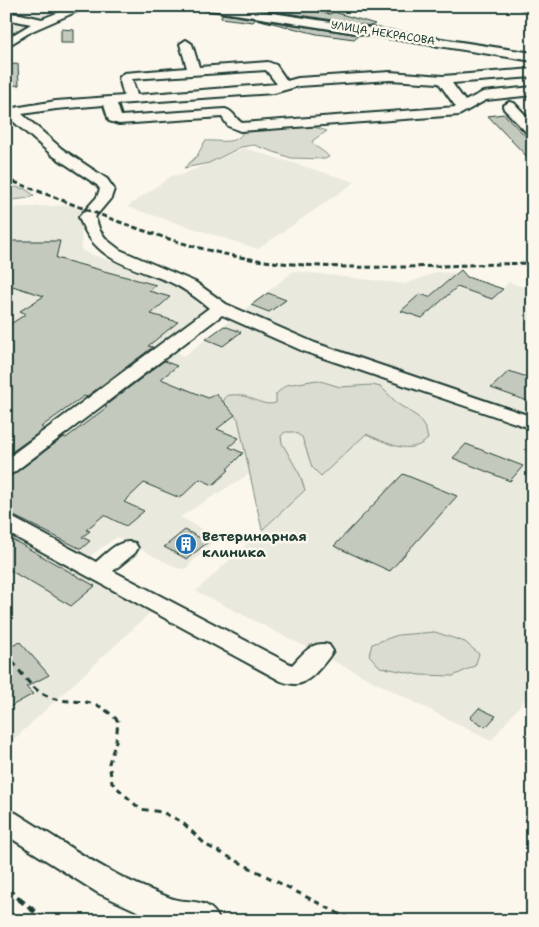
<svg xmlns="http://www.w3.org/2000/svg" width="539" height="927" font-family="'Shantell Sans',sans-serif">
<style>
.built{fill:#eae9de}
.green{fill:#dbdcd1;stroke:#7d8c82}
.building{fill:#c4c9be;stroke:#1f3d34}
.lines{fill:none;stroke-linecap:round;stroke-linejoin:round}
.minor-casing{stroke:#1f3d34;stroke-width:4}
.path{stroke:#1f3d34;stroke-width:3;stroke-dasharray:6 5;stroke-linecap:butt}
.minor{fill:#fbf7ec;fill-rule:evenodd}
.rail-far1{stroke:#1f3d34;stroke-width:3;stroke-dasharray:5.5 3;stroke-linecap:butt}
.rail{stroke:#1f3d34;stroke-width:5;stroke-dasharray:9 5;stroke-linecap:butt}
.labels{text-anchor:middle;dominant-baseline:central;stroke-width:5;stroke-linejoin:round;paint-order:stroke}
.far-street-label{font-size:11px;fill:#1f3d34;stroke:#fbf7ec}
.poi-label{font-size:14px;font-weight:bold;fill:#1f3d34;stroke:#fbf7ec;text-anchor:start}
</style>
<rect width="100%" height="100%" fill="#fbf7ec"/>
<filter id="ink" filterUnits="userSpaceOnUse"><feTurbulence type="fractalNoise" baseFrequency=".02" numOctaves="2"/><feDisplacementMap in="SourceGraphic" scale="10" xChannelSelector="R" yChannelSelector="G"/><feConvolveMatrix kernelMatrix="1 2 1 2 8 2 1 2 1" color-interpolation-filters="sRGB"/></filter>
<g filter="url(#ink)">
<path class="built" d="M6,6H80L6,40Z
M244,148L355,182L258,249L127,207L173,175L179,176Z
M72,205L80,210L82,251L187,288L211,307L176,350L183,357L294,271L405,284L437,272L457,273L503,289L509,282L533,290V689L491,741L196,591L262,530L249,474L180,517L213,535L214,541L185,569L177,568L117,537L90,556L165,599L11,742L6,737V208Z"/>
<path class="green" d="M311,126L327,131L312,141C316,149 324,150 329,157L325,159L291,158L254,145L241,147L209,163L184,168L197,156L205,141C219,140 238,146 244,130Z
M6,185L25,189L34,195L28,198L6,201Z
M317,380L340,387L372,385L381,387L398,404L418,417L426,430L428,439C409,457 386,442 366,434L321,476L312,467L302,437L294,432H285L281,436L282,443L300,475L305,490L262,530L238,419L223,402L226,396C248,390 258,408 276,403V394L286,385Z
M435,632L465,642L479,654L475,666L453,676L420,675L380,667L369,655L372,644L398,635Z"/>
<path class="building" d="M241,6H287L330,14L334,12L375,24L371,26Z
M222,14L359,35L354,39L317,34L256,19L253,22L221,18Z
M61,29L74,30V43H61Z
M18,64L19,85L6,86V65Z
M504,114L533,144V163L488,116Z
M6,241H60L56,258L156,285L149,291L170,297L151,314L178,322L148,346L153,347L86,397L84,396L41,427L44,429L6,456V327L26,314L20,311L44,296L6,284Z
M461,270L467,277L503,289L492,299L457,287L422,318L401,311L420,294L429,297Z
M268,293L286,300L269,312L251,305Z
M224,326L241,332L223,346L206,339Z
M164,361L177,366L161,379L208,398L216,394L235,415L217,429L239,438L229,447L243,453L227,469L229,470L213,485L200,479L180,498L144,483L124,502L144,511L126,526L104,515L86,530L90,531L82,537L90,541L81,549L6,512V477L14,474L64,437L66,438L107,407L105,406Z
M509,371L533,379V403L491,388Z
M466,444L523,466L510,481L453,458Z
M403,474L457,496L390,571L334,546Z
M185,530L208,542L187,559L164,547Z
M6,536L95,586L71,606L6,568Z
M20,642L49,675L26,687L33,694L6,709V649Z
M479,708L496,716L486,727L470,718Z"/>
<g class="lines">
<g class="minor-casing">
<path id="minor" d="M74,6H89L32,31L6,47V39L31,24L6,19V13L20,14L42,19Z
M199,6H227L533,53V61L204,9Z
M519,6H533V11L520,8Z
M186,40L192,44L199,67L268,62L276,65L287,81L298,78L390,72L443,76L533,69V77L452,83L465,101L483,92L533,87V95L486,100L459,115L240,131L228,126L222,117L119,124L109,121L104,105L56,109L22,114L62,149L107,179L114,189L111,198L95,217L100,231L107,240L120,250L195,282L226,304L315,343L533,417V429L303,351L222,315L13,473L6,475V459L209,308C197,298 185,289 170,282C131,266 95,262 79,217L97,197L100,189L97,185L52,155L6,115V103L14,108L56,101L124,96L119,78L124,73L187,68L180,44ZM266,70L277,84L137,95L132,79ZM390,80L439,83L456,107L242,123C235,119 234,111 225,109L121,116L117,104L274,93L299,86Z
M509,102L514,103L533,123V135L528,134L504,109L503,106Z
M6,516L13,518L96,562C108,552 119,538 135,543L138,548L135,553L113,571L292,665C303,654 312,640 329,645L333,651C328,659 314,677 305,681C298,686 289,684 281,681L6,532Z
M6,810L16,813C50,834 83,857 118,875C134,884 151,890 168,897C187,906 208,894 220,921H159L98,893L6,835Z"/>
</g>
<path class="path" d="M6,653C17,666 28,686 43,694C72,710 88,689 118,721L116,741L109,763L112,783L140,809L162,812L182,822L206,845L353,921"/>
<use href="#minor" class="minor"/>
<path class="rail-far1" d="M6,179C86,208 174,248 257,260C348,273 441,265 533,263"/>
<path class="rail" d="M6,889L47,921"/>
</g>
</g>
<defs>
<g id="building-disc" transform="scale(1.125)"><circle r="9.5" fill="#1f6fb2" stroke="#fbf7ec"/><path d="M-4-6H4V6H1V3H-1V6H-4ZM-2.5-4.3h1.7v1.8h-1.7ZM.8-4.3h1.7v1.8H.8ZM-2.5-1h1.7V.8h-1.7ZM.8-1h1.7V.8H.8Z" fill="#fff"/></g>
</defs>
<g fill-rule="evenodd">
<use href="#building-disc" x="186" y="544"/>
</g>
<g class="labels">
<g class="far-street-label">
<text transform="translate(383 33) rotate(9)">УЛИЦА НЕКРАСОВА</text>
</g>
<g class="poi-label">
<text x="202" y="536">Ветеринарная<tspan x="202" dy="16">клиника</tspan></text>
</g>
</g>
<rect width="539" height="927" fill="none" stroke="#fbf7ec" stroke-width="25"/>
<rect x="12" y="12" width="514" height="902" fill="none" stroke="#1f3d34" stroke-width="2" filter="url(#ink)"/>
</svg>
